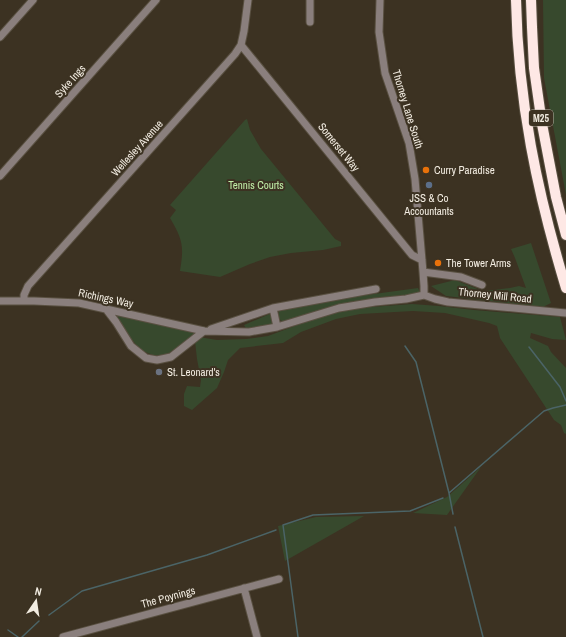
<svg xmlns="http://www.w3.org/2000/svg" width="566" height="637" font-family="'Archivo Narrow',sans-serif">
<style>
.green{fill:#37492d}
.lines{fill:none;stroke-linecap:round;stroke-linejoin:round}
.stream{stroke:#4b6467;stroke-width:1.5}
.minor-casing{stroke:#595041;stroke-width:9}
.highway-casing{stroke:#595041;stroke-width:12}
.minor{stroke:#8a7f7d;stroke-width:7}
.highway{stroke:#fee8e5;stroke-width:10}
.food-dot{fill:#e8710a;stroke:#3c3222;stroke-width:1.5}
.service-dot{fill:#5c6f8a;stroke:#3c3222;stroke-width:1.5}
.worship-dot{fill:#6b7280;stroke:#3c3222;stroke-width:1.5}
.labels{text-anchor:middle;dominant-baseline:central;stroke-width:4;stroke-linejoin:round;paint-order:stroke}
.shield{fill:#3c3222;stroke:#bbb4a8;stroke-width:1}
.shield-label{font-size:10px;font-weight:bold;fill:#f2ece1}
.street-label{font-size:11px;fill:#f2ece1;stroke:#3c3222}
.poi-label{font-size:11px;fill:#f2ece1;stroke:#3c3222;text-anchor:start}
.park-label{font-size:11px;fill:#c1eea8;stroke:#3c3222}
</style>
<rect width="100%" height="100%" fill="#3c3222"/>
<path class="green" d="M543,0H566V195L544,78Z
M247,119L250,130L261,149L335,239L341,242V246L323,250L291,253L270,257L250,264L220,277L180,271C184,246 183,240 170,218L176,210L170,205L245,120Z
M531,243L551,303L543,307L446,296L431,286L455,280L483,291L510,288L519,286L526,288L515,258L511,249Z
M418,288L421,294L382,297L340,307L284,323L278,318L279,310L352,297Z
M412,304L439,306L474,310L560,317L566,340L552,339L531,333L530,338L548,346L551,352L566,368V434L564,433L561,425L554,420L500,338L497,326L489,323L445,313L413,311L360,314L336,319L301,332L283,343L240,348L228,360L224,372L217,388L192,410L184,406V394L187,386L200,387L201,380L197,359L195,341L199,337L217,340L246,339L268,336L311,320L341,311L358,308Z
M272,313L275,325L247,330L244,325Z
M114,314L198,333L199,335L169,353L162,356L153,355L140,350L127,333Z
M481,467L447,515L413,513L447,497Z
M364,516L285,561L278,526L316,517Z"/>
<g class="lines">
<path class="stream" d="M405,346L416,362L449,493L453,514
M529,347L560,387L566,401
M449,493L544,411L553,408L566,405
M455,527L483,637
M49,615L82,591L207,555L276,530
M8,630L18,637
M22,637L39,621
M298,637L283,525L313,515L410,511L443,498"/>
<g class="minor-casing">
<path id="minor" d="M310,0V22
M380,0L379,32L385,73L409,143L415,179L423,272L424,286V295
M0,37L33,0
M241,45L412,255L422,260
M0,176L156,0
M423,272L461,277L482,285
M424,295L435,299L448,302L566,313
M0,301H34L79,303L204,331L249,332L277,327L339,308L375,302L406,299L424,295
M24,301V295L28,286L235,54L241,45L244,31L248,0
M273,308L277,327
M106,309L116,322L131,346L146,358L157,360L171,357L204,331
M211,329L273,308L376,289
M244,588L257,637
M63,637L279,579"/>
</g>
<g class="highway-casing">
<path id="highway" d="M516,0C518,101 537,192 566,288
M531,0L532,27L534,68L542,124L556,197L566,235"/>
</g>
<use href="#minor" class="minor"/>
<use href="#highway" class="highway"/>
</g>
<g class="food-dot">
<circle cx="426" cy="170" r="4"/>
<circle cx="438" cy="263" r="4"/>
</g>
<circle class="service-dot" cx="429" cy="185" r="4"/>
<circle class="worship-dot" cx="159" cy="372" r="4"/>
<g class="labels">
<rect class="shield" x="529" y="110" width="24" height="16" rx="3"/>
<g class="shield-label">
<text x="541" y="118">M25</text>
</g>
<g class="street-label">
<text transform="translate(70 81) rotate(-48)">Syke Ings</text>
<text transform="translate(408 109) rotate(73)">Thorney Lane South</text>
<text transform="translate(339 147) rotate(51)">Somerset Way</text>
<text transform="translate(137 148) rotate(-48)">Wellesley Avenue</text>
<text transform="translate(495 295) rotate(6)">Thorney Mill Road</text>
<text transform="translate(106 298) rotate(12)">Richings Way</text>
<text transform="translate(168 597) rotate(-15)">The Poynings</text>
</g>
<g class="poi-label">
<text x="434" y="170">Curry Paradise</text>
<text x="429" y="198" text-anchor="middle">JSS &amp; Co<tspan x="429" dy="13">Accountants</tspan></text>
<text x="446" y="263">The Tower Arms</text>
<text x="167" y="372">St. Leonard's</text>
</g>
<g class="park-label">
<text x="256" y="185">Tennis Courts</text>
</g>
</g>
<g transform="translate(36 601) rotate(13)" stroke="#3c3222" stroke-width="3" paint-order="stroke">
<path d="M0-3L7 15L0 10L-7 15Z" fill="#f2ece1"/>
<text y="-6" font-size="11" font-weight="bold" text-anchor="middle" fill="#f2ece1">N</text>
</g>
</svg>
